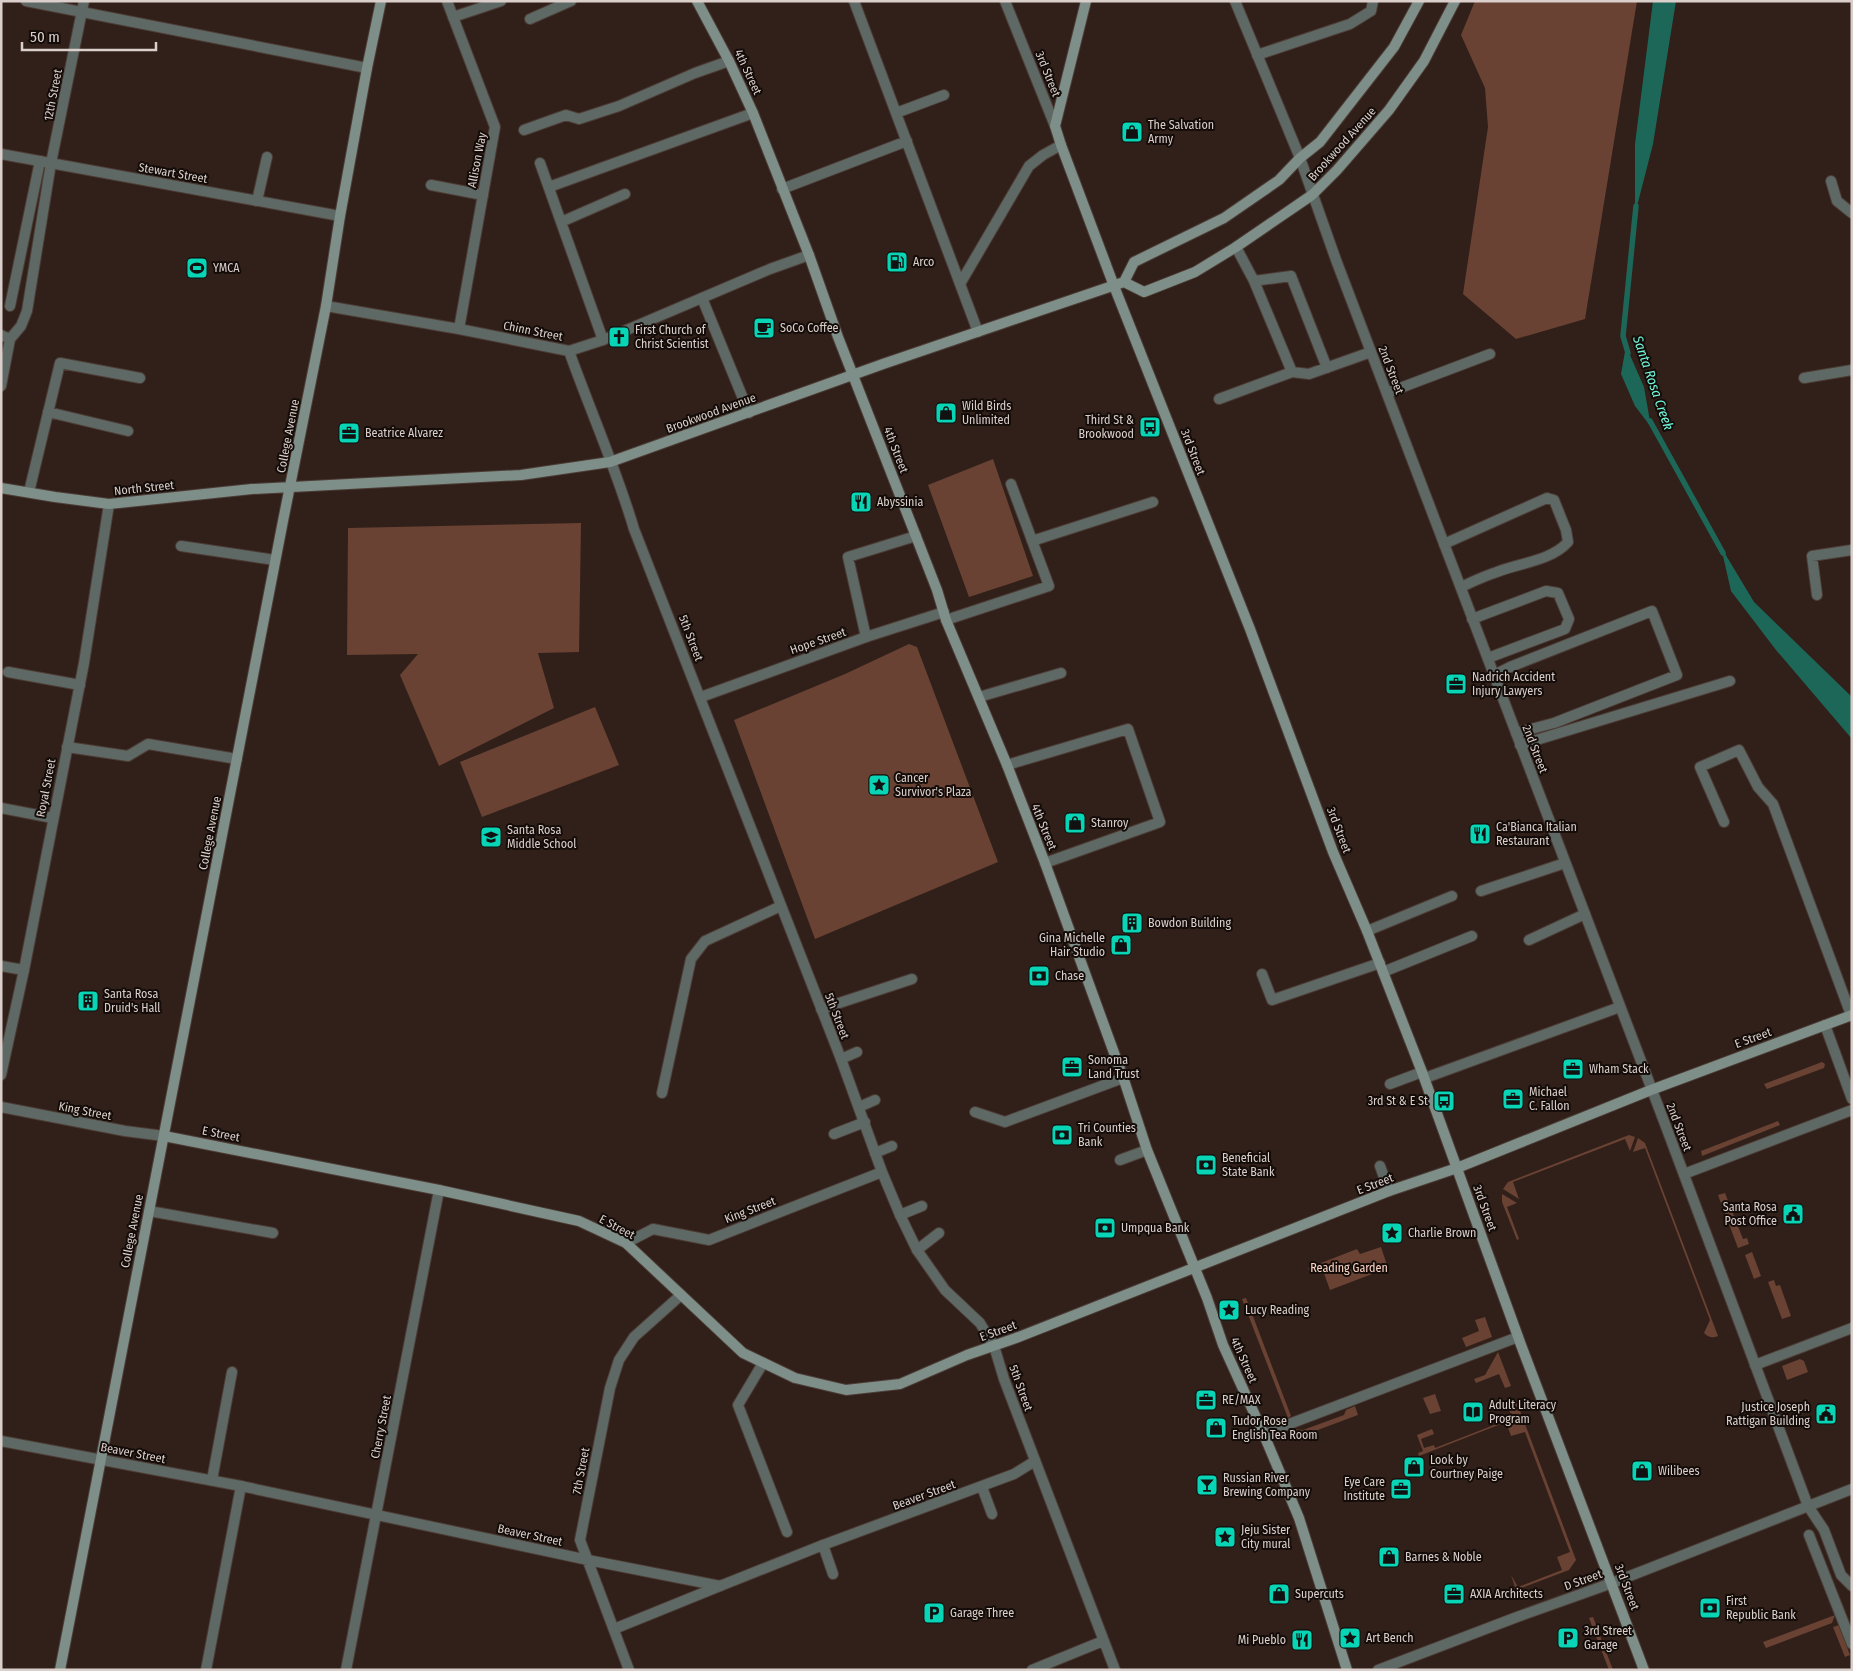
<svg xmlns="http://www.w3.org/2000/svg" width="1853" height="1671" font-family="'Fira Sans Condensed',sans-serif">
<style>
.green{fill:#694233}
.water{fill:#1d6759}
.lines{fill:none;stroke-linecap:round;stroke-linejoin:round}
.stream{stroke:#1d6759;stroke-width:5.5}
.lane-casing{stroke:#4c3c35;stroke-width:12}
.street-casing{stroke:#4c3c35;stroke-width:12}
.secondary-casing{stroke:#4c3c35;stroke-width:12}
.lane{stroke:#5e6865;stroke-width:10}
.street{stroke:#5e6865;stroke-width:10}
.secondary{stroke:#7e8e89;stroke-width:10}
.labels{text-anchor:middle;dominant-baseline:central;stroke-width:4;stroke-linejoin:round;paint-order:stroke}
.street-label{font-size:12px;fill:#dbcfcb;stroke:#130c09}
.poi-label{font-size:12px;fill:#dbcfcb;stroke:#130c09;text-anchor:start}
.park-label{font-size:12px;fill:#fdd5c6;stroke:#130c09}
.water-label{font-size:14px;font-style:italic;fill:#72f7da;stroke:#130c09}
</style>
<rect width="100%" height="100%" fill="#312019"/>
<path class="green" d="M1475,1H1637L1585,319L1516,339L1463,294L1488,127L1485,88L1461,35Z
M993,459L1033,576L969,597L928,485Z
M581,523L579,652L538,653L554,708L439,766L400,675L418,654L347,655L348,528Z
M909,644L917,647L998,862L815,939L734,720L845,674Z
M595,707L619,765L482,817L460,762Z
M1822,1062L1825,1064L1824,1068L1767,1089L1764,1084Z
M1778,1121L1780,1125L1702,1156L1701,1151Z
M1629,1135L1635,1137L1630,1151L1625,1139L1513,1182L1519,1199L1503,1189L1508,1182Z
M1638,1138L1645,1143L1718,1336C1713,1338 1709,1338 1704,1333L1710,1320L1645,1148L1633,1152Z
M1725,1193L1743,1239L1747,1238L1749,1244L1738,1248L1718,1195Z
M1502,1194L1517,1203L1507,1207L1519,1239L1517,1240L1502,1202Z
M1381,1247L1388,1268L1330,1290L1322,1268L1310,1272L1308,1268L1357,1249L1360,1254Z
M1752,1252L1761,1276L1754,1279L1745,1255Z
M1774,1280L1776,1286L1780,1285L1791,1316L1782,1319L1768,1282Z
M1246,1298L1291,1416L1288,1418L1242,1299Z
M1485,1317L1492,1337L1466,1347L1462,1338L1479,1331L1475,1320Z
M1498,1352L1511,1386L1505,1388L1499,1374L1476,1383L1474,1379L1485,1375Z
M1800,1359L1804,1361L1808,1372L1787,1380L1782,1366Z
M1435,1394L1441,1411L1430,1414L1423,1398Z
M1516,1400L1576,1560L1569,1570L1516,1590L1511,1575L1518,1587L1562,1570L1557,1557L1570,1552L1525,1432L1511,1436L1506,1422L1419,1456L1418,1453L1423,1451L1417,1435L1432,1429L1434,1434L1421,1439L1424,1448L1434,1445L1435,1448L1512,1418L1507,1404Z
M1355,1406L1358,1415L1296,1438L1292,1429L1303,1430L1344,1415L1346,1410Z
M1835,1615L1832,1623L1766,1648L1763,1642Z
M1593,1617L1613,1670H1609L1589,1618Z
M1839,1625L1850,1655L1845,1657L1833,1627Z"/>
<path class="water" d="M1653,1H1676L1653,144L1635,214V144Z
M1626,346L1644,387L1651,427L1635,406L1621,374Z
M1721,547L1754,602L1852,697V739L1776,650L1731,591Z"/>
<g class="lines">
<path class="stream" d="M1628,353L1623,336L1636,206
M1650,421L1723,553"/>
<g class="lane-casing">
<path id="lane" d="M26,1L367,68
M854,1L978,332
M453,17L501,1
M530,19L571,1
M1257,55L1350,24L1371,11L1373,1
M896,113L944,95
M524,130L566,115L579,119L619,106L695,73L729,61
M540,163L603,340
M1831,181L1837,201L1852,213
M431,185L483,195
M549,187L753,113
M782,189L907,141
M257,201L267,157
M561,222L625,194
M1236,247L1254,281L1292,372
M1254,281L1291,276L1327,368
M960,284L1029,166L1043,155L1061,145
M702,298L749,413
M10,306L40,161
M1,335L10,339L1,386
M10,339L21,326L27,311L51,163
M1804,378L1852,370
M1387,393L1490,354
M1219,399L1292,372L1309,374L1371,352
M48,412L128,431
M29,492L60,363L140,378
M1032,541L1153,502
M1444,544L1547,498L1554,500L1566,530L1568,542C1551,561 1519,563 1497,572C1484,576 1472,582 1461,587
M181,546L275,560
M1817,595L1812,556L1852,550
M1472,619L1546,591L1558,593L1569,619L1565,629L1488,658
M946,620L1049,586L1011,484
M866,637L848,557L916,536
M8,672L80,685
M1494,675L1510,667L1652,611L1677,675L1554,723L1516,733
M979,697L1061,673
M1520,745L1730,681
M67,747L128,756L148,744L237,759
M1007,765L1128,729L1160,822L1045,863
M1724,822L1700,767L1739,750L1758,787L1773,804L1851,1015
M1481,891L1565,863
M1367,931L1452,896
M1529,940L1585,914
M1,966L24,970
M1383,972L1472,936
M1262,974L1272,1000L1380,963
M821,1009L912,979
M1825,1025L1852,1099
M841,1059L857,1052
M1425,1078L1620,1007
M1390,1084L1422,1072
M662,1093L691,959L705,941L781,906
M859,1107L875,1100
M975,1112L1005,1122L1123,1078
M834,1134L865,1122
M875,1153L892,1146
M1120,1160L1147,1150
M1380,1166L1389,1191
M1684,1174L1852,1110
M149,1211L273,1233
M900,1215L922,1206
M917,1250L939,1233
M763,1363L738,1405L787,1532
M1755,1365L1852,1328
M1264,1435L1284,1426L1518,1337
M212,1480L232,1372
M982,1487L992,1514
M1808,1506L1824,1530L1841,1575L1852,1586
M823,1545L833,1574
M614,1629L720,1586
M206,1670L241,1486"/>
</g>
<g class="street-casing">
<path id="street" d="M447,1L495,127L459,329
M1005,1L1055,126
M1235,1L1300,158L1336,260L1665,1124L1808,1506
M1,154L340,216
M51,163L84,1
M326,306L459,329L569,351L603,340L770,269L809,255
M569,351C590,410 616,468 634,529L841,1059L882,1172L900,1215L917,1250L945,1290L980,1323L994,1346L1004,1379L1115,1670
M701,697L866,637L944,612
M1,808L53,818
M1,1075L24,970L84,663L109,504
M1,1107L125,1131L164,1136
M626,1243L653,1229L709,1240L882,1172
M1,1441L241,1486L588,1560L720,1586L823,1545L1014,1474L1035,1461
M1809,1535L1852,1644
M346,1670L439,1190
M629,1670L580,1540L610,1388L619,1360L634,1337L681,1295
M1032,1670L1103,1641
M1378,1670L1517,1617L1612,1583L1852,1489"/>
</g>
<g class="secondary-casing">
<path id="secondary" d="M697,1L729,61L753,113L809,255L838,337L937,590L946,620L1007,765L1045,863L1125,1083L1147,1150L1207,1298L1223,1345L1264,1435L1299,1518L1347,1670
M1086,1L1055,126L1061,145L1114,286L1250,629L1333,852L1367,931L1422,1072L1521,1345L1644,1670
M1124,282L1134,262L1224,218L1279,180L1300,158L1320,142L1394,47L1419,1
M1,488L55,497L109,504L252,489L521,475L610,462L883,364L1124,282L1144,292L1195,272L1236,247L1312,195L1337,170L1389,110L1424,61L1455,1
M164,1136L439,1190L579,1221L626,1243L743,1353L795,1378L846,1390L900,1384L967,1355L1016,1338L1389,1191L1457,1168L1651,1090L1852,1015
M60,1670L283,521L326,306L340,216L367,68L381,1"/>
</g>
<use href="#lane" class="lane"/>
<use href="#street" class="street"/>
<use href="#secondary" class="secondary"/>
</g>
<defs>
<g id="shop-square" transform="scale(1.125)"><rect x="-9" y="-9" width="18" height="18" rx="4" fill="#07d5b6" stroke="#130c09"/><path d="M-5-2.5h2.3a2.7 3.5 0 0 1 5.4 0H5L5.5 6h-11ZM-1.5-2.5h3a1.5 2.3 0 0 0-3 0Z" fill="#111"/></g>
<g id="fuel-square" transform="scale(1.125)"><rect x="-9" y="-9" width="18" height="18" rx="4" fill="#07d5b6" stroke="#130c09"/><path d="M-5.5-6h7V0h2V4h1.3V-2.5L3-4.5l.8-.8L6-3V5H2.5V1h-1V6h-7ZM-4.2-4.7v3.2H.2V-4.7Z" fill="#111"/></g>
<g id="stadium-square" transform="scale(1.125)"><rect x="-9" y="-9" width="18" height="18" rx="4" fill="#07d5b6" stroke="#130c09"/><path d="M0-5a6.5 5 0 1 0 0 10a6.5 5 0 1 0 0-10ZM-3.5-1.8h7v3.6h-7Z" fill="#111"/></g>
<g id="cafe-square" transform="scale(1.125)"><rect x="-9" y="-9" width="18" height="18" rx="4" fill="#07d5b6" stroke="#130c09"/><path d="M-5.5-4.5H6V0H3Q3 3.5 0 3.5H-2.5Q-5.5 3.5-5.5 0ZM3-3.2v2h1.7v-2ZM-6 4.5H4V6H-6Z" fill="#111"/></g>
<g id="church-square" transform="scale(1.125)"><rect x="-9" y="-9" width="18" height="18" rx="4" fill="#07d5b6" stroke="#130c09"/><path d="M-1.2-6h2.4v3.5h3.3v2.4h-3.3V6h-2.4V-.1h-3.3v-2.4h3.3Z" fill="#111"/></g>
<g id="bus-square" transform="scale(1.125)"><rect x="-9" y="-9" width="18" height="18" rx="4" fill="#07d5b6" stroke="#130c09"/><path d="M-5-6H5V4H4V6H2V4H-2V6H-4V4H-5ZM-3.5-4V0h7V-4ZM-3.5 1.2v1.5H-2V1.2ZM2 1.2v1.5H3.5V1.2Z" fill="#111"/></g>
<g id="office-square" transform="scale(1.125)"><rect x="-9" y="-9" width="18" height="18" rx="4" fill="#07d5b6" stroke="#130c09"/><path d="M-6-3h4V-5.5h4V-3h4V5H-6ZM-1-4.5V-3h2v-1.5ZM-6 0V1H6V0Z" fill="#111"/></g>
<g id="restaurant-square" transform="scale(1.125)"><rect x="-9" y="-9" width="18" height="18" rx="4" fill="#07d5b6" stroke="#130c09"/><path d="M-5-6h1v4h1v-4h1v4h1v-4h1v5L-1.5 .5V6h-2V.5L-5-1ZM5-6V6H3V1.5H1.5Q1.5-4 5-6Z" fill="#111"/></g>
<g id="sight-square" transform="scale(1.125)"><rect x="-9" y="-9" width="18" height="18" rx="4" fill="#07d5b6" stroke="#130c09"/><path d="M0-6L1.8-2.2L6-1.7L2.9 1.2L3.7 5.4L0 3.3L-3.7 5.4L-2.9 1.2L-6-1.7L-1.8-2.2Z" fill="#111"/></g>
<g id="school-square" transform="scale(1.125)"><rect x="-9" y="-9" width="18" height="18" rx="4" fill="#07d5b6" stroke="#130c09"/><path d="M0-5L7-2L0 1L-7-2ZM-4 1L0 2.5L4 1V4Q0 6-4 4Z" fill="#111"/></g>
<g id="building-square" transform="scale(1.125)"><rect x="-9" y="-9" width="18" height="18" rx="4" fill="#07d5b6" stroke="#130c09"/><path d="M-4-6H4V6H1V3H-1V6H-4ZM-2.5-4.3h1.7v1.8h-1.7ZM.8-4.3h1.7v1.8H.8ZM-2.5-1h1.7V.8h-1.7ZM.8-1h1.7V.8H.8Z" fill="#111"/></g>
<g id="bank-square" transform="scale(1.125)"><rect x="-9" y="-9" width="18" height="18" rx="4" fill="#07d5b6" stroke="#130c09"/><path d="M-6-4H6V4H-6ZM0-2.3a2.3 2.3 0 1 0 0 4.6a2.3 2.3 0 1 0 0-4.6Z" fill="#111"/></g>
<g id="civic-square" transform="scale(1.125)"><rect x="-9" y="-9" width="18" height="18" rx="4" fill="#07d5b6" stroke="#130c09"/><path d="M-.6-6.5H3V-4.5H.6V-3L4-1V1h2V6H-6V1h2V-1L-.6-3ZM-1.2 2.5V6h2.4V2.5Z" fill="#111"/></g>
<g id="library-square" transform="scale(1.125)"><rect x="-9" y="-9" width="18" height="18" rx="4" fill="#07d5b6" stroke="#130c09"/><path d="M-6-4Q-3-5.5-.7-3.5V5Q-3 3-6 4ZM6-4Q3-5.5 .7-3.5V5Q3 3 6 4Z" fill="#111"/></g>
<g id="bar-square" transform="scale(1.125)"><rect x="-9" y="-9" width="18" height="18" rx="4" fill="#07d5b6" stroke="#130c09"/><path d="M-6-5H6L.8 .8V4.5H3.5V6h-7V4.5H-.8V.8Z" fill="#111"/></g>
<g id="parking-square" transform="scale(1.125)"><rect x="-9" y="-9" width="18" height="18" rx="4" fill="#07d5b6" stroke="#130c09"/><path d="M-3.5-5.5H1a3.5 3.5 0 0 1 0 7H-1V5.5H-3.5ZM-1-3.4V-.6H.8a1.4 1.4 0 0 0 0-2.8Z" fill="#111"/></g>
</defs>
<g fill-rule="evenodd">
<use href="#shop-square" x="1132" y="132"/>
<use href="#fuel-square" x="897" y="262"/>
<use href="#stadium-square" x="197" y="268"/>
<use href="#cafe-square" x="764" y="328"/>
<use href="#church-square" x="619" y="337"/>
<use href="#shop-square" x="946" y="413"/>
<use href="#bus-square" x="1150" y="427"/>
<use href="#office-square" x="349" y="433"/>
<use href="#restaurant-square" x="861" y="502"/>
<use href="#office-square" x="1456" y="684"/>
<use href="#sight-square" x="879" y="785"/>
<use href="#shop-square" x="1075" y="823"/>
<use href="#restaurant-square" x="1480" y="834"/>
<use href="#school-square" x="491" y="837"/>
<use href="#building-square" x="1132" y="923"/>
<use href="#shop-square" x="1121" y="945"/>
<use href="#bank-square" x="1039" y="976"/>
<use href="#building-square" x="88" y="1001"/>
<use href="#office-square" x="1072" y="1067"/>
<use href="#office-square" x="1573" y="1069"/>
<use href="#office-square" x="1513" y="1099"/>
<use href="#bus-square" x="1444" y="1101"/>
<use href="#bank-square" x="1062" y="1135"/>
<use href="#bank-square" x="1206" y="1165"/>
<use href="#civic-square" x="1793" y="1214"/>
<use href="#bank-square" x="1105" y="1228"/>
<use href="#sight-square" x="1392" y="1233"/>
<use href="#sight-square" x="1229" y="1310"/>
<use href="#office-square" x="1206" y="1400"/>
<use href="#library-square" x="1473" y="1412"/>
<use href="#civic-square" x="1826" y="1414"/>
<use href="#shop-square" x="1216" y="1428"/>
<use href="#shop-square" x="1414" y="1467"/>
<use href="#shop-square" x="1642" y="1471"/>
<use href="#bar-square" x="1207" y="1485"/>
<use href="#office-square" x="1401" y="1489"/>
<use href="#sight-square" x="1225" y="1537"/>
<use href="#shop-square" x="1389" y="1557"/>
<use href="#shop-square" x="1279" y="1594"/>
<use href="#office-square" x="1454" y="1594"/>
<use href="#bank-square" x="1710" y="1608"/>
<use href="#parking-square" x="934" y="1613"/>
<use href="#sight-square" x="1350" y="1638"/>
<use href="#parking-square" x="1568" y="1638"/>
<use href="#restaurant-square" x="1302" y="1640"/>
</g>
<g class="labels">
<g class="street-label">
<text transform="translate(748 72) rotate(65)">4th Street</text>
<text transform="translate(1048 74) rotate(68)">3rd Street</text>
<text transform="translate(53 95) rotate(-79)">12th Street</text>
<text transform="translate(1342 144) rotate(-48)">Brookwood Avenue</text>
<text transform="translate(477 160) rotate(-79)">Allison Way</text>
<text transform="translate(173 173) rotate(10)">Stewart Street</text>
<text transform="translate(533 331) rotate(11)">Chinn Street</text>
<text transform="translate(1391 370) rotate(69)">2nd Street</text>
<text transform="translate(711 413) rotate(-20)">Brookwood Avenue</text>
<text transform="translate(288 436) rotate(-79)">College Avenue</text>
<text transform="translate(896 450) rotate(69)">4th Street</text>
<text transform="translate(1193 452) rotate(69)">3rd Street</text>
<text transform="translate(144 488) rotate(-6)">North Street</text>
<text transform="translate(691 638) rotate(69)">5th Street</text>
<text transform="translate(818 641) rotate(-19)">Hope Street</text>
<text transform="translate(1535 749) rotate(69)">2nd Street</text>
<text transform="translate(46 788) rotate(-79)">Royal Street</text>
<text transform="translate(1044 827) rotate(68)">4th Street</text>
<text transform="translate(1339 830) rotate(69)">3rd Street</text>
<text transform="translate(210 833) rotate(-79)">College Avenue</text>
<text transform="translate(837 1016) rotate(69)">5th Street</text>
<text transform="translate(1753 1038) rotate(-20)">E Street</text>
<text transform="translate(85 1111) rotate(11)">King Street</text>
<text transform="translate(1679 1127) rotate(69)">2nd Street</text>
<text transform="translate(221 1134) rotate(11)">E Street</text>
<text transform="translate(1375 1184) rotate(-21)">E Street</text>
<text transform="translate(1485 1208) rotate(70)">3rd Street</text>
<text transform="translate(750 1210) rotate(-21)">King Street</text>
<text transform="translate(617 1227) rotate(28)">E Street</text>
<text transform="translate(132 1231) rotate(-79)">College Avenue</text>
<text transform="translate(998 1331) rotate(-20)">E Street</text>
<text transform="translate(1244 1360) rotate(66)">4th Street</text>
<text transform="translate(1021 1388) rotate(70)">5th Street</text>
<text transform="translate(381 1427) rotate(-79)">Cherry Street</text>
<text transform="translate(133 1453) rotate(11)">Beaver Street</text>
<text transform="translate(581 1471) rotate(-79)">7th Street</text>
<text transform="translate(924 1495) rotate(-20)">Beaver Street</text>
<text transform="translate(530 1535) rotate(12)">Beaver Street</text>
<text transform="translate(1583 1580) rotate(-20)">D Street</text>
<text transform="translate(1627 1587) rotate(69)">3rd Street</text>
</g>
<g class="poi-label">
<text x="1148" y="125">The Salvation<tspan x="1148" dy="14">Army</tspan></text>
<text x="913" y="262">Arco</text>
<text x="213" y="268">YMCA</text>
<text x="780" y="328">SoCo Coffee</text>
<text x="635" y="330">First Church of<tspan x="635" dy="14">Christ Scientist</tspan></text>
<text x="962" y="406">Wild Birds<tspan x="962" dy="14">Unlimited</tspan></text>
<text x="1134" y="420" text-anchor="end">Third St &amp;<tspan x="1134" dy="14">Brookwood</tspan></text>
<text x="365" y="433">Beatrice Alvarez</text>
<text x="877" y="502">Abyssinia</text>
<text x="1472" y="677">Nadrich Accident<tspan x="1472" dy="14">Injury Lawyers</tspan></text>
<text x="895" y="778">Cancer<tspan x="895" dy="14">Survivor's Plaza</tspan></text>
<text x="1091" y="823">Stanroy</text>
<text x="1496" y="827">Ca'Bianca Italian<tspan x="1496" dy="14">Restaurant</tspan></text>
<text x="507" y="830">Santa Rosa<tspan x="507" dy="14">Middle School</tspan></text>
<text x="1148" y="923">Bowdon Building</text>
<text x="1105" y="938" text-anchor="end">Gina Michelle<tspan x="1105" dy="14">Hair Studio</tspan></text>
<text x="1055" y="976">Chase</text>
<text x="104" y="994">Santa Rosa<tspan x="104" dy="14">Druid's Hall</tspan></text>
<text x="1088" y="1060">Sonoma<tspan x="1088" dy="14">Land Trust</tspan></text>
<text x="1589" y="1069">Wham Stack</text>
<text x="1529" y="1092">Michael<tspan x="1529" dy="14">C. Fallon</tspan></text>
<text x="1428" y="1101" text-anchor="end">3rd St &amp; E St</text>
<text x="1078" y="1128">Tri Counties<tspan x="1078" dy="14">Bank</tspan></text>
<text x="1222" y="1158">Beneficial<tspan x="1222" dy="14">State Bank</tspan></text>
<text x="1777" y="1207" text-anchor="end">Santa Rosa<tspan x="1777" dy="14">Post Office</tspan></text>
<text x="1121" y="1228">Umpqua Bank</text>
<text x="1408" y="1233">Charlie Brown</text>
<text x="1245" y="1310">Lucy Reading</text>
<text x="1222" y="1400">RE/MAX</text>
<text x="1489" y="1405">Adult Literacy<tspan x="1489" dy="14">Program</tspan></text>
<text x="1810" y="1407" text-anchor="end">Justice Joseph<tspan x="1810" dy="14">Rattigan Building</tspan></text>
<text x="1232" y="1421">Tudor Rose<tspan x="1232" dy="14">English Tea Room</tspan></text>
<text x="1430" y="1460">Look by<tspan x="1430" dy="14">Courtney Paige</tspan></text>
<text x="1658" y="1471">Wilibees</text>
<text x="1223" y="1478">Russian River<tspan x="1223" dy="14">Brewing Company</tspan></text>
<text x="1385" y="1482" text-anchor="end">Eye Care<tspan x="1385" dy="14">Institute</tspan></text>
<text x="1241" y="1530">Jeju Sister<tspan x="1241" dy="14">City mural</tspan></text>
<text x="1405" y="1557">Barnes &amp; Noble</text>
<text x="1295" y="1594">Supercuts</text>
<text x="1470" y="1594">AXIA Architects</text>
<text x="1726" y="1601">First<tspan x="1726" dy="14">Republic Bank</tspan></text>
<text x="950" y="1613">Garage Three</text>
<text x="1584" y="1631">3rd Street<tspan x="1584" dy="14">Garage</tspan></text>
<text x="1366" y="1638">Art Bench</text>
<text x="1286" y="1640" text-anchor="end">Mi Pueblo</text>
</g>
<g class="park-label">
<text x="1349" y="1268">Reading Garden</text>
</g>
<g class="water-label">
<text transform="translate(1653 383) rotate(71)">Santa Rosa Creek</text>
</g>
</g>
<rect width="1853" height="1671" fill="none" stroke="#dbcfcb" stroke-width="5"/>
<path d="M22 42v8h134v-8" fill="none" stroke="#dbcfcb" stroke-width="2.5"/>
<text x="30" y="42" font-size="15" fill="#dbcfcb" stroke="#130c09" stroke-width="4" paint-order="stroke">50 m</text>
</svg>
